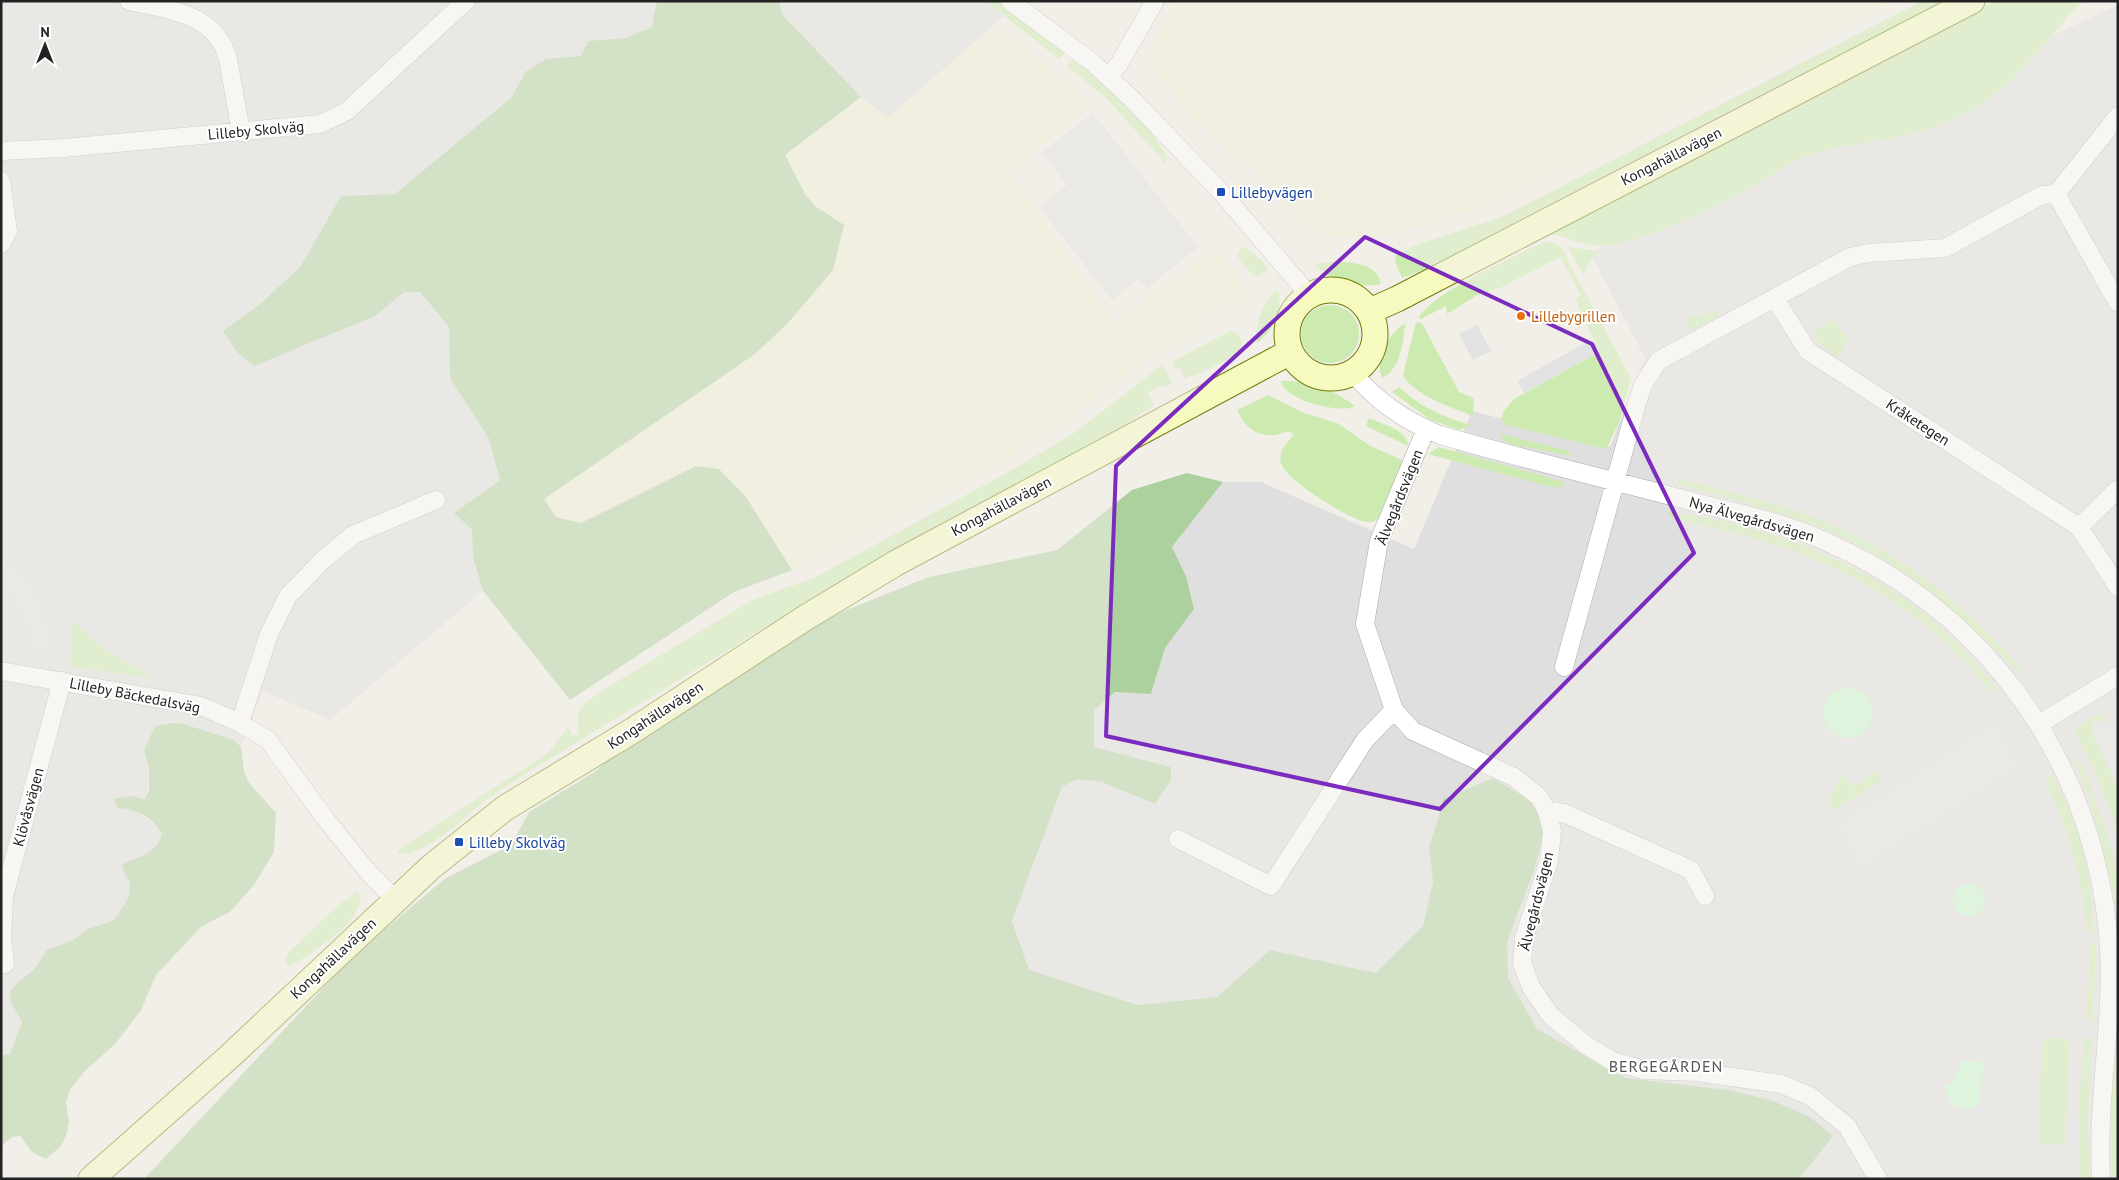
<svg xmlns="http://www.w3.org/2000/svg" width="2119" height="1180" font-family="'PT Sans',sans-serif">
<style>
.residential{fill:#e0dfdf}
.farmland{fill:#eef0d5}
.grass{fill:#cdebb0}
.forest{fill:#add19e}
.park{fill:#c8facc}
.parking{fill:#e2e2e2}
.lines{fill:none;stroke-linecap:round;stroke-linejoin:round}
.street-casing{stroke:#a9a9a9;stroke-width:19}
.secondary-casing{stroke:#707d05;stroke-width:27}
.street{stroke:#fff;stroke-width:18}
.secondary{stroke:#f7fabf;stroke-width:25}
.marked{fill:none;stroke:#7b2cbf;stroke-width:4;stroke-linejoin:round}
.transit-dot{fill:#1a4fb4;stroke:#fff;stroke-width:2}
.food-dot{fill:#e8710a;stroke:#fff;stroke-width:2}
.labels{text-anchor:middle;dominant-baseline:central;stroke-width:4;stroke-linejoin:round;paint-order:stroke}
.street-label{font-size:15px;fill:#222;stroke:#fff}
.transit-label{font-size:15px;fill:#164399;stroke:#fff;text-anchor:start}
.food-label{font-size:15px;fill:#c56008;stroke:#fff;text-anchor:start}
.neighbourhood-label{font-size:16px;letter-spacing:1px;fill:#555;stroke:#fff}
</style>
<rect width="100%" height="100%" fill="#f2efe9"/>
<path class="residential" d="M1,1H657L653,26L625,38L588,41L581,56L546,59L526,70L511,98L395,194L341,196L300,267L261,303L224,331L375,316L404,292H420L449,327L450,378L489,439L500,480L454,513L472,530L473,558L483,591L330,720L263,691L241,747L234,740L221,737L157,726L153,730L144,750L149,768L147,796L145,799L132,796L135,809L158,828L162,834L159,844L147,855L135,857L125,875L130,882L129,897L114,920L88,929L73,940L47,950L34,970L20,980L11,1002L20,1016V1030L10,1054L3,1056H1Z
M779,1H1026L995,24L888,118L861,97L782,13Z
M2118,5V1179H1799L1833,1136L1728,1090L1626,1078L1537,1029L1508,978L1507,942L1534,871L1545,829L1429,847L1433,882L1423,926L1376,973L1270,950L1217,997L1138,1005L1029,970L1012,921L1062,787L1077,779L1102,782L1155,804L1171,767L1094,747V710L1115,692L1151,694L1165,647L1194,609L1186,576L1172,547L1223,482H1261L1414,549L1472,411L1610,447L1645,358L1590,253Z"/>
<path class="farmland" d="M1179,1H1893L1600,153L1488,205L1395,234L1343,238L1302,227L1290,209L1264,177L1235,157L1193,118L1153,69L1150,48L1162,25Z
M995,24L1094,104L1009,172L1114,321L1218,249L1245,287L1250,302L1244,312L1233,298L1202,315L1200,330L1179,341L1120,378L1062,425L962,483L869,533L792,570L746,497L696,466L581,523L556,517L544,499L755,354L844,225L815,206L805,194L785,155L861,97L888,118Z"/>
<path class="grass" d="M985,1H998L1066,52L1059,59Z
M1922,1H1945L1796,76L1429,268L1402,278L1395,261L1396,254L1421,243L1502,217Z
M1995,1H2083C2049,35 2021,79 1980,105C1952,123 1921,133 1888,139C1858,145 1825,147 1797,160C1785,165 1775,174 1765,180C1722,204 1659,236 1612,245C1587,250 1569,236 1546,234Z
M1075,59L1144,122L1167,156L1166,164L1107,99L1066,65Z
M1546,241C1558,245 1563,245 1567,259L1631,378L1619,423L1606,449L1506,425L1502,420L1503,412L1514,399L1599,352L1575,299L1581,295L1560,257L1500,288L1477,295L1447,314L1446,306L1421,319L1419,317C1435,291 1516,256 1546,241Z
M1244,246L1264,262L1268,270L1256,277L1242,264L1237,254Z
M1568,247L1597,251L1588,265L1585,274L1583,275Z
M1326,262C1344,262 1377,260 1381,284C1359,289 1329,281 1314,264Z
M1278,289C1283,311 1275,328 1257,343C1254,325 1264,299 1278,289Z
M1301 334a29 29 0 1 1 58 0a29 29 0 1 1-58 0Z
M1717,309L1720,315L1692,331L1685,319L1693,314L1700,317Z
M1833,320L1849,340L1838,357L1819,344L1813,332Z
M1416,322L1422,323L1424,327L1459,392L1474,398L1473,416C1453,408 1413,395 1403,375Z
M1405,323C1404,340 1400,371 1382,378C1374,357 1388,335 1405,323Z
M1230,331L1235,332C1262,353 1199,372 1185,379L1180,368L1175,369L1172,362Z
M1161,366L1164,367L1172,383L1164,387L1162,385L1148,393L1154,405L1117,431L850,576L538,766C522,776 506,786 490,797C471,810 421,862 398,853V850L548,753L568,727L573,735H578V712L585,703L608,687L754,599L814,578L1010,471L1074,433Z
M1281,381C1314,381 1329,388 1355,406C1341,415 1282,399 1281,381Z
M1399,387C1420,407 1443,417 1471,425L1459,430L1429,419L1392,392Z
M1268,395L1304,413L1337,423L1369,445L1404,461L1380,518C1375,521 1371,523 1366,522C1349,519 1285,480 1281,463C1278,453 1286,443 1293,436L1292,433L1288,431C1265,441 1247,433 1237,410Z
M1369,418C1382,424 1408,430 1408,446L1366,426Z
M1501,434L1569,451L1571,456L1509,444L1501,438Z
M1439,447L1564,482V484L1561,487H1551L1428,454Z
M1681,479C1718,489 1757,498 1794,510C1888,542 1957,596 2022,669L2021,673H2019C1963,616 1904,563 1829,531C1780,511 1728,499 1677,484V480Z
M1669,511C1693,516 1719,519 1743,526C1848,555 1932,602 1997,690L1990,691C1939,624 1866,578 1788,549C1751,536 1712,529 1675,518L1669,516Z
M72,620L106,650L150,675L149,678L70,666Z
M2099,713L2103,716L2107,723L2096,720L2091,724L2118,780V835L2100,784L2075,732L2077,727Z
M2078,762L2083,765L2112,849L2118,878V911L2090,800L2075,763Z
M1875,771L1881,778L1880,782L1836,809L1829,806V797L1842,774L1853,787Z
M2049,776H2052C2059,791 2068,805 2074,821C2088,857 2091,896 2094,934L2088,931L2078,872L2066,831L2046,781Z
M358,891C371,919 309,954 290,967L284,960L289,952L335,908Z
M2091,943H2096L2093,1021L2086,1018L2090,965L2089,946Z
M2048,1037L2070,1040L2065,1145L2038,1143L2042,1044Z
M2084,1038L2091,1039L2088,1128L2090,1179H2080L2079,1109Z
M2118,1044V1179H2111V1096Z"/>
<path class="forest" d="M657,1H779L782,14L861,97L785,155L805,194L815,206L844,225L833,270L789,322L755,354L544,499L556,517L581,523L696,466L719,469L746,497L792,570L734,592L570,700L483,591L473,558L472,530L454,513L500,480L489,439L450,378L449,327L420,292H404L375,316L254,366L237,352L223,331L261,303L300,267L341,196L395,194L511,98L526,71L546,59L581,56L588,41L625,38L652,27Z
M1187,473L1223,482L1172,547L1186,576L1194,609L1165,648L1151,694L1115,692L1094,710V747L1171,767V780L1155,804L1102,782L1077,779L1062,787L1012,921L1029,970L1138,1005L1217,997L1270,950L1376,973L1423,926L1433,882L1429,847L1444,799L1493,778L1531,801L1545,829L1534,871L1507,942L1508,978L1537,1029L1626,1078L1728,1090L1771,1100L1810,1117L1833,1136L1799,1179H144L355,954L446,878L511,845L529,812L596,771L641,727L826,618L929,577L1057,550L1132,490Z
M173,723H180L234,740L241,747L244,771L249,783L276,813L274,852L254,885L231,911L201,927L156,975L141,1010L116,1043L84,1072L70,1090L66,1102L69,1122L66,1136L61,1146L46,1159L32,1152L20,1136L12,1137L1,1146V1056L10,1054L22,1022L11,1002L10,991L20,980L34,970L47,950L73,940L88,929L114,920L129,897L130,882L125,875L122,865C139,855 155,856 162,834C151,816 139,810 118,808L114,799L132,796L145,799L149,791V768L144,750L153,730L156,726Z"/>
<path class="park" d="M1823 713a25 25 0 1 1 50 0a25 25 0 1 1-50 0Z
M1953 900a16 16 0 1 1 32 0a16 16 0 1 1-32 0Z
M1964,1060L1984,1063L1979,1104C1961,1116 1946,1105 1945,1084L1952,1083Z"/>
<path class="parking" d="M1093,113L1198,247L1147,288L1139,279L1112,300L1039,207L1067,185L1042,152Z
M1477,325L1491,351L1473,360L1459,334Z
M1592,339L1599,352L1524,393L1517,381Z
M1,555L29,585L38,602L45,630L46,648L30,647L29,626L23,609L14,592L1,577Z
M2096,721L2109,726L2118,746V787L2092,733Z
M1993,727L2017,766L1862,864L1839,825Z"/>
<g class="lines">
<g class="street-casing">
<path id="street" d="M129,1C169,10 216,13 228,59L241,132
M1010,1L1092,62L1133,100L1221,192L1309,295
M1109,76L1119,64L1155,1
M1,151L64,148L320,124L347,111L466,1
M1,181L8,231L1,244
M2056,194L2118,303
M1775,299L1808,351L2079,527
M1353,373C1377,402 1405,421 1440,435C1526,460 1612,480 1698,503C1737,513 1778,521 1815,537C1978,604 2087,749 2107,924C2117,1007 2096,1095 2101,1179
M1426,429L1379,541L1365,624L1394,710L1413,731L1514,777L1539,797L1547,811L1552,831L1549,861L1524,938L1522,963L1531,987L1551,1016L1586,1045L1612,1061L1644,1070L1697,1072L1781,1084L1810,1096L1847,1126L1878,1179
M2118,489L2079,527L2118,587
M1564,667L1636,406L1643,385L1658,361L1850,257L1869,253L1945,248L2042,195L2056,194L2118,116
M1,671L201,706L240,723L268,740L324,817L368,872L396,900
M240,723L269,634L288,596L325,558L353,535L436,500
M2039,724L2118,676
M1547,811L1564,813L1691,870L1705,896
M1178,839L1271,886L1365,740L1394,710
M5,964L2,937L4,896L62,681"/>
</g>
<g class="secondary-casing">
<path id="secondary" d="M1287 334a44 44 0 1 1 88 0a44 44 0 1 1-88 0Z
M1370,311L1397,299L1972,1
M91,1179L229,1057L431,867L505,808L632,731L805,618L896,563L1290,352"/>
</g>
<use href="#street" class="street"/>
<use href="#secondary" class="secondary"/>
</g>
<path d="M0 0H2119V1180H0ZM1365,237L1592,344L1694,553L1440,809L1106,736L1116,466Z" fill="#f2efe9" fill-opacity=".55" fill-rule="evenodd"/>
<path class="marked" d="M1365,237L1592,344L1694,553L1440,809L1106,736L1116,466Z"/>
<g class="transit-dot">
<rect x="1216" y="187" width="10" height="10" rx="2.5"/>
<rect x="454" y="837" width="10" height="10" rx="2.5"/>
</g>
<circle class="food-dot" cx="1521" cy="316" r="5"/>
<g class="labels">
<g class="street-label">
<text transform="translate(256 130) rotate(-5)">Lilleby Skolväg</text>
<text transform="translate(1671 156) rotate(-27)">Kongahällavägen</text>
<text transform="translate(1918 422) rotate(33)">Kråketegen</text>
<text transform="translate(1399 497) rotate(-68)">Älvegårdsvägen</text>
<text transform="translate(1001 506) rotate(-28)">Kongahällavägen</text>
<text transform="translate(1752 519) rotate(16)">Nya Älvegårdsvägen</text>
<text transform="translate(135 695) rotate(11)">Lilleby Bäckedalsväg</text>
<text transform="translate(655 715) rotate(-33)">Kongahällavägen</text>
<text transform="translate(28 807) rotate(-75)">Klövåsvägen</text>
<text transform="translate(1536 901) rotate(-76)">Älvegårdsvägen</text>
<text transform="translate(333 958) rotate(-43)">Kongahällavägen</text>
</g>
<g class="transit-label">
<text x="1231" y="192">Lillebyvägen</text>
<text x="469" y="842">Lilleby Skolväg</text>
</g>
<g class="food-label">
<text x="1531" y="316">Lillebygrillen</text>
</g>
<g class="neighbourhood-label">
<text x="1666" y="1066">BERGEGÅRDEN</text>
</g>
</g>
<rect width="2119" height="1180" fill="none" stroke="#222222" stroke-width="5"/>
<g transform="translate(45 45)" stroke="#ffffff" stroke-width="4" paint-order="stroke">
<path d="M0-4L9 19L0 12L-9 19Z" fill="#222222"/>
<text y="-8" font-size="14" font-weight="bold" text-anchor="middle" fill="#222222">N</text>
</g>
</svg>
